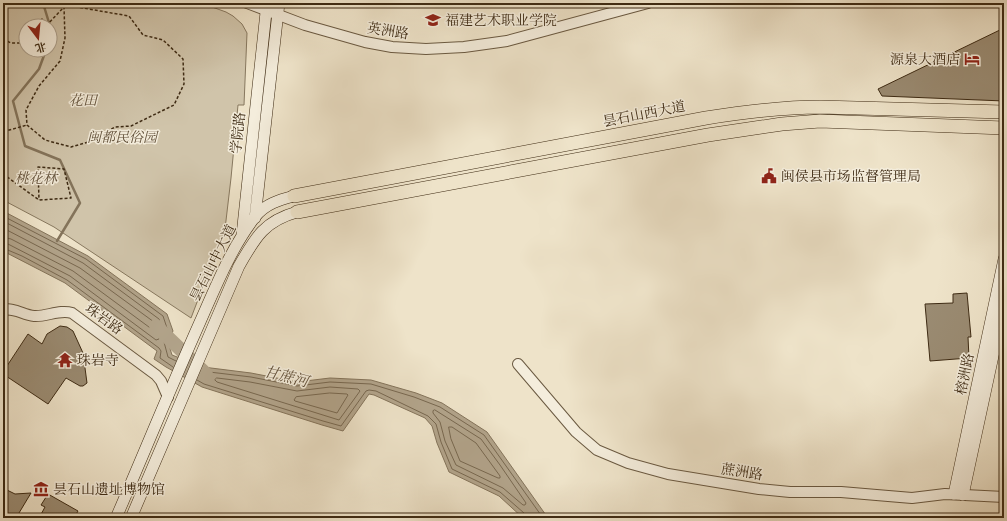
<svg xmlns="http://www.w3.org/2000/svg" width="1007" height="521" font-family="'IM FELL Double Pica','Noto Serif SC',serif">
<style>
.green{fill:#d0c4aa;stroke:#87785f;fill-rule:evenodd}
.water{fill:#b2a48b;stroke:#84745b}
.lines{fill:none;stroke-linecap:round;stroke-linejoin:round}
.shore{stroke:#786850;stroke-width:1}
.stream{stroke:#84745b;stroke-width:2.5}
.river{stroke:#b2a48b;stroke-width:14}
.building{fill:#9a8b72;stroke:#3e2b14}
.tertiary-casing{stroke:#6a5941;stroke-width:12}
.secondary-casing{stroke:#3e2b14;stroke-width:12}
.primary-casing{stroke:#3e2b14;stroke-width:14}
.path{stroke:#3e2b14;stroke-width:1.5;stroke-dasharray:3 2;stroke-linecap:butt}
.tertiary{stroke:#f4eddc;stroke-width:10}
.secondary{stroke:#f4eddc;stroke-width:11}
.primary{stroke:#eee3c9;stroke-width:13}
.labels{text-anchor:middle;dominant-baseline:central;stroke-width:3;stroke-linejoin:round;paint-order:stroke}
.poi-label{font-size:14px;fill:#3e2b14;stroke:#f4eddc;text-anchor:start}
.street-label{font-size:14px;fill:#3e2b14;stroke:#f4eddc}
.park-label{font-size:14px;font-style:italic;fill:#62513a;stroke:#f4eddc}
.water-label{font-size:15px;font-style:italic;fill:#614f38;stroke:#f4eddc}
</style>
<rect width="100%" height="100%" fill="#eee3c9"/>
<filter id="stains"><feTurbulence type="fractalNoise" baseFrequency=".005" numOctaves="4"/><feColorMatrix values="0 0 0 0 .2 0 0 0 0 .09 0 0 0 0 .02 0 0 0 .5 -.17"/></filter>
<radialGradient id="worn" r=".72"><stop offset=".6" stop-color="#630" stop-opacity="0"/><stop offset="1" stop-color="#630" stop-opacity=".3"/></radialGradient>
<path class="green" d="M3,3H201L226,12L233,16L242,24L247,33L244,105H238L231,178L225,229L191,318L54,227L3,200ZM26,26H50V50H26Z"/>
<path class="water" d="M3,211L88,256L167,314L173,331L168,342L172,355L203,367L251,373L297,382L330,378L371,380L416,393L442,403L487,432L548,518H523L499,496L449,472L437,443L432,426L425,418L374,395L369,394L343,431L322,425L202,387L166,367L154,359L157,351L65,283L3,251Z"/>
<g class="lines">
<path class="shore" d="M3,216L86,259L163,316L168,331L164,342L168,357L176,361
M3,221L83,263L159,319L163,331L159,339L156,340L70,276L8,244L3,243
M3,228L80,268L154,322L156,329L153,330L73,271L11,239L3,237
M3,248L22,256L67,280L159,348L161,351L160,358L173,367
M201,371L251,377L297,386L330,382L371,384L414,397L440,407L484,435L543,518
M217,378L250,382L297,391L330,387L358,389L360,391L339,420L217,382L215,380Z
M197,380L204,384L323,421L341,426L366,391L369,390L376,391L428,416L436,424L441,442L452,469L500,492L524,513L525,518
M330,393L347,394L348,395L337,413L295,401L294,400L296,397Z
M435,410L481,439L500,465L526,503L525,505H523L503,488L456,465L445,441L440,422L433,413V411Z
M449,427H452L476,443L500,476V478H498L460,461L451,439Z"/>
<path class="stream" d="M43,3L50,26
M50,26L52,32L50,37
M46,50L39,69L13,101L25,146L60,160L80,203L57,241"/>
<path class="river" d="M156,326L206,374"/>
</g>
<path class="building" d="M1004,28V101L882,96L878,89Z
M967,293L971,337H968L969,358L930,361L925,304L953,303V294Z
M60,326L67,327L73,331L83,353L87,383L83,386H80L66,378L48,404L3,374V372L28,334L42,344L47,334Z
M3,488L15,494L31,493L16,518H3Z
M48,494L78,511L74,518H39L45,507L41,505Z"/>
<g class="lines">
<g class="tertiary-casing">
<path id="tertiary" d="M247,3L305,25L365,42L392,47L426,49L464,47L507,41L648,3
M3,310C14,307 23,315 34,316C46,317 60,309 72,313L156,375L161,381L168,397
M518,364L576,432L597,450L628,463L668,474L759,489L790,492H841L912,498L945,494L1004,497"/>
</g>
<g class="secondary-casing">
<path id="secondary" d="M255,218L279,3
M242,235L267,3
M954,494L1004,259
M963,495L1004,305
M116,518C144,453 171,387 200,322C216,286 231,248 255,217C265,204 279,200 294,196
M131,518L239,266C255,238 264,221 297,212"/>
</g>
<g class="primary-casing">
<path id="primary" d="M294,196L706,118C744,112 781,107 820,107L1004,112
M297,212L708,135L782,124L820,121L1004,128"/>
</g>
<path class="path" d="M33,26L42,19L46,26L64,7L65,38L60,61L39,86L26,110L27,125L45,140L71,147L92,141L115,127L131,126L174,105L184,84L183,59L163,40L143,35L129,16L77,7H64L60,3
M3,39L11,43H26
M3,98L5,90
M3,124L6,131L27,125
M3,174L39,200L71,198L64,169L38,167L39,200"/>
<use href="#tertiary" class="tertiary"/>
<use href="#secondary" class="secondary"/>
<use href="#primary" class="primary"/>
</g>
<defs>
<g id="university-bare" transform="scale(1.2)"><path d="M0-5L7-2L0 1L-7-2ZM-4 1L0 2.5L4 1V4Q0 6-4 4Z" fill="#8f2418" stroke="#f4eddc" stroke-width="2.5" paint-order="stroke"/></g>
<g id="hotel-bare" transform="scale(1.2)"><path d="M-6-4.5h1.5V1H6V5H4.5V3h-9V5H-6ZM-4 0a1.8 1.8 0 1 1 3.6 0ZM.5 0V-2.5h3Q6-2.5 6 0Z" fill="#8f2418" stroke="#f4eddc" stroke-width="2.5" paint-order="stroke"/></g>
<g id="civic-bare" transform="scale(1.2)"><path d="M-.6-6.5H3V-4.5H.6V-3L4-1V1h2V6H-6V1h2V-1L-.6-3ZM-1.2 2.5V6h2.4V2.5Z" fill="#8f2418" stroke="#f4eddc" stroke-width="2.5" paint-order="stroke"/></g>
<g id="temple-bare" transform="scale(1.2)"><path d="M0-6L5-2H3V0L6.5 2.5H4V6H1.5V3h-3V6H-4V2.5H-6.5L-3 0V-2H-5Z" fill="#8f2418" stroke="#f4eddc" stroke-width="2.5" paint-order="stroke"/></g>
<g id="museum-bare" transform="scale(1.2)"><path d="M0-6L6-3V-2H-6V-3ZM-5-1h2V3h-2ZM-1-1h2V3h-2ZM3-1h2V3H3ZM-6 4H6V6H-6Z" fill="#8f2418" stroke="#f4eddc" stroke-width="2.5" paint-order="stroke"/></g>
</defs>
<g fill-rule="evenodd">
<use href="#university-bare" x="433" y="20"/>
<use href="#hotel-bare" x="972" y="59"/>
<use href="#civic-bare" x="769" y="176"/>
<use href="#temple-bare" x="65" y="360"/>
<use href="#museum-bare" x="41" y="489"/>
</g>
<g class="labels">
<g class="poi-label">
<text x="445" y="20">福建艺术职业学院</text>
<text x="960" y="59" text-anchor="end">源泉大酒店</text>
<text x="781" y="176">闽侯县市场监督管理局</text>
<text x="77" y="360">珠岩寺</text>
<text x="53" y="489">昙石山遗址博物馆</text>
</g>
<g class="street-label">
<text transform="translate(388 31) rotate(9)">英洲路</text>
<text transform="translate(644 114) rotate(-11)">昙石山西大道</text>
<text transform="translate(238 133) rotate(-84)">学院路</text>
<text transform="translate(213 263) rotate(-63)">昙石山中大道</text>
<text transform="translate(104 319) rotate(36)">珠岩路</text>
<text transform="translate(965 374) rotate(-78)">榕洲路</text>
<text transform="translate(742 472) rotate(9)">蔗洲路</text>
</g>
<g class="park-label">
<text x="83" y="100">花田</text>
<text x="122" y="137">闽都民俗园</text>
<text x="36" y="178">桃花林</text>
</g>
<g class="water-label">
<text transform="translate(286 377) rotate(14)">甘蔗河</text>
</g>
</g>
<rect width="1007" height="521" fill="none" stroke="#eee3c9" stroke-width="16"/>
<rect x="4" y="4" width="999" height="513" fill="none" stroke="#3e2b14" stroke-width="2"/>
<rect x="8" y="8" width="991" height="505" fill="none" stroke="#3e2b14"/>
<g transform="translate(38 38) rotate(164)"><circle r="19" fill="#f4eddc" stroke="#ab9f8c"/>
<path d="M0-3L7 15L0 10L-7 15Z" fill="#8f2418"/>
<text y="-6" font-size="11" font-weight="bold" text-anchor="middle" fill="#3e2b14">北</text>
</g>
<rect width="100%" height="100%" filter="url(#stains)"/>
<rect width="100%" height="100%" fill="url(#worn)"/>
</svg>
